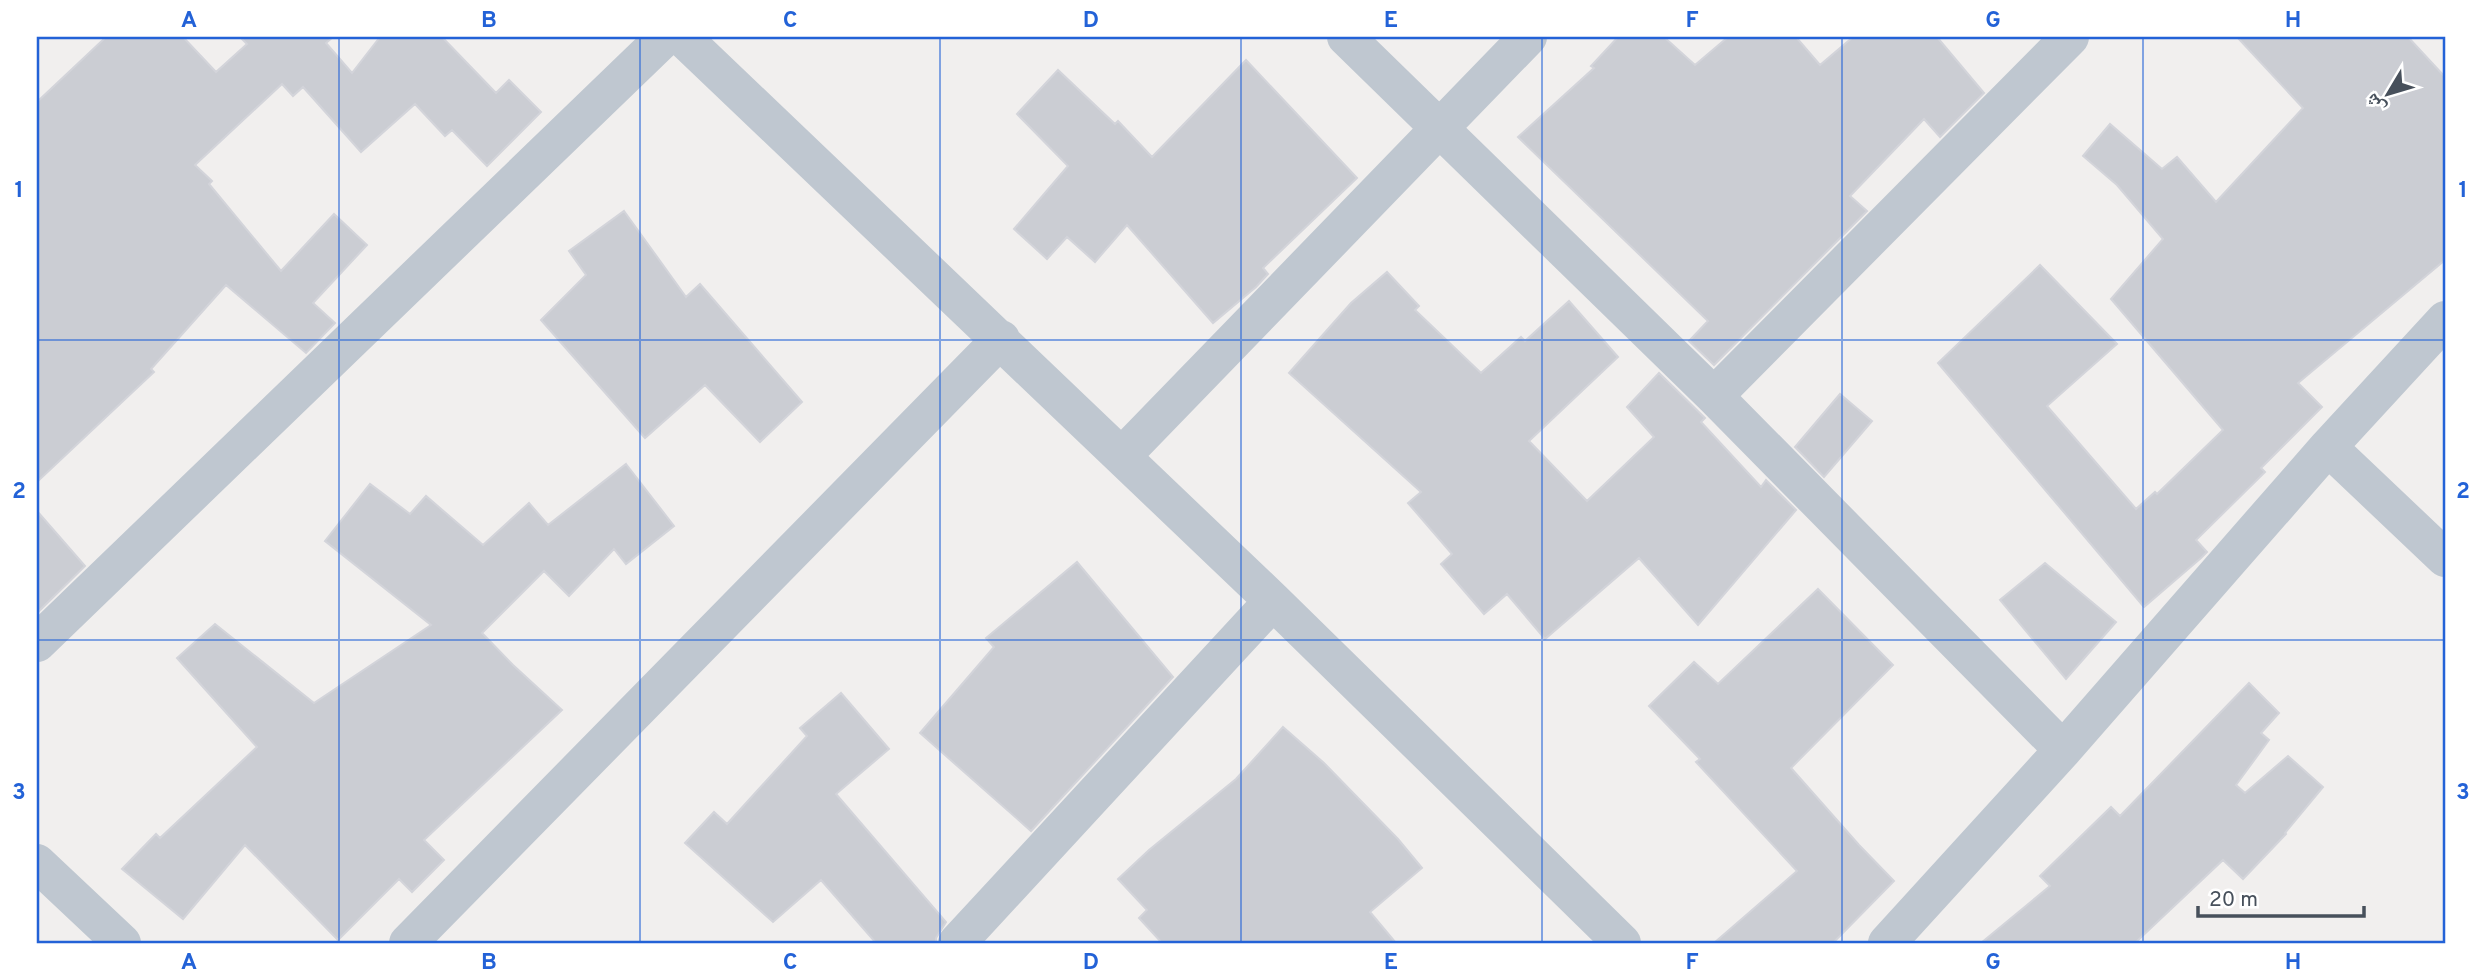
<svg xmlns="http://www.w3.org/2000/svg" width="2482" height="980" font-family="Overpass,'Noto Naskh Arabic',sans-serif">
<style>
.building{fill:#cbcdd3;stroke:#d3d4da;stroke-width:2}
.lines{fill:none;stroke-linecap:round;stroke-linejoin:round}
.minor{stroke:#bfc7d0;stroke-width:38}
.grid{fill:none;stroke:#2362d7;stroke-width:2;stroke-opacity:0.55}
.neatline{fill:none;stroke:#2362d7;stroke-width:2.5}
.grid-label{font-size:23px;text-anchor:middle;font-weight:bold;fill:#2362d7}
</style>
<rect width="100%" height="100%" fill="#f1efee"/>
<path class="building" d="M106,37H183L216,72L247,44L240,37H333L326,43L352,73L380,37H442L496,93L509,80L541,112L487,166L452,130L445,136L415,104L361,152L303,87L293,96L282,84L195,165L212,181L209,184L281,271L334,214L367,245L313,303L335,323L306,353L226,285L151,369L154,372L37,482V102Z
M1618,37H1664L1695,65L1728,37H1796L1820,65L1853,37H1937L1984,93L1940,137L1924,119L1850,196L1867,211L1714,365L1689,341L1708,321L1518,137L1594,68L1591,66Z
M2237,37H2408L2445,77V260L2298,383L2322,407L2261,468L2265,472L2196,540L2207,552L2201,558L2144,607L1938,363L2040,265L2117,344L2047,406L2136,509L2155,492L2157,494L2223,430L2111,299L2163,239L2117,185L2083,156L2110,124L2162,169L2177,157L2216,202L2303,108Z
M1246,60L1357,178L1263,268L1268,274L1256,287L1213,323L1127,225L1095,262L1067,237L1047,259L1014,229L1068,166L1017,114L1058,70L1115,124L1118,121L1152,157Z
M624,211L686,297L700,284L802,402L760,442L705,385L645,438L541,320L586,275L569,251Z
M1387,272L1419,306L1415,310L1481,373L1521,337L1525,341L1569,301L1618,357L1529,441L1587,501L1654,437L1627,407L1659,373L1705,418L1701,422L1761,487L1766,480L1796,510L1698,625L1639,558L1545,639L1507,594L1484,614L1441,564L1452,554L1408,503L1421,492L1289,373L1351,303Z
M1840,394L1872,421L1824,477L1795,447Z
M626,464L674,526L626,564L614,549L569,596L544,571L482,633L513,665L562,710L424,840L444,860L412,892L399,879L338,940L245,845L183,919L122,869L156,834L160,838L257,747L177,658L215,624L314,703L431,625L325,541L370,484L410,514L426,496L483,545L529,503L548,525Z
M37,511L85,566L37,613Z
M1077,562L1173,677L1031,831L920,733L994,647L986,638Z
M2045,563L2116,622L2066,679L2000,600Z
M1818,589L1893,665L1791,768L1859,845L1894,881L1833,943H1714L1797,871L1696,762L1700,759L1649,706L1694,662L1718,684Z
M2249,683L2279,713L2261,733L2269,740L2236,785L2245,793L2288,756L2323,787L2285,833L2286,834L2243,879L2223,860L2135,943H1981L2050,886L2040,876L2111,807L2120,816Z
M841,693L889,749L836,794L946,922L936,938V943H876L821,880L773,922L685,843L714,812L727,824L807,736L800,728Z
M1283,727L1324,763L1398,839L1422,868L1370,912L1396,943H1162L1139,918L1147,910L1118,879L1149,850L1236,779Z"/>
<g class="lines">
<path class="minor" d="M682,37L1273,601L1622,943
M1346,37L1714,396L2063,750
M1714,396L2070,37
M2328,447L2445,558
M1122,456L1528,37
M37,643L665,37
M37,863L122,943
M408,943L1001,339
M957,943L1273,601
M1887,943L2063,750L2328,447L2445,320"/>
</g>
<path class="grid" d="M339,37V943M640,37V943M940,37V943M1241,37V943M1542,37V943M1842,37V943M2143,37V943M37,340H2445M37,640H2445"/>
<rect width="2482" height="980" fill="none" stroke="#ffffff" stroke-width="77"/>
<g transform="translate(2388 94) rotate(232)" stroke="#ffffff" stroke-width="5" paint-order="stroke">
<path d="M0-5L12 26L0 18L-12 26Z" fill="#47505b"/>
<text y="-10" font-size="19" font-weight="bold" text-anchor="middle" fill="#47505b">ش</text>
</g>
<path d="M2198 906v10h166v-10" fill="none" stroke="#47505b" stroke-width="3.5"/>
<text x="2209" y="906" font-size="21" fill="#47505b" stroke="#ffffff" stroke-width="5" paint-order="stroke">20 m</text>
<rect x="38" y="38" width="2406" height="904" class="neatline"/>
<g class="grid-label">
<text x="189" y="27">A</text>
<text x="489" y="27">B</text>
<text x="790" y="27">C</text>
<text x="1091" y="27">D</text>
<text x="1391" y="27">E</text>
<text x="1692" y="27">F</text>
<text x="1993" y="27">G</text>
<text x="2293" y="27">H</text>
<text x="19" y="197">1</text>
<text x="2463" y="197">1</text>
<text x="19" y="498">2</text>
<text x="2463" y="498">2</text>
<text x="19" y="799">3</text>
<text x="2463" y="799">3</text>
<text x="189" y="969">A</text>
<text x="489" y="969">B</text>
<text x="790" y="969">C</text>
<text x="1091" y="969">D</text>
<text x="1391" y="969">E</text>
<text x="1692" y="969">F</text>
<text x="1993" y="969">G</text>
<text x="2293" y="969">H</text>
</g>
</svg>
